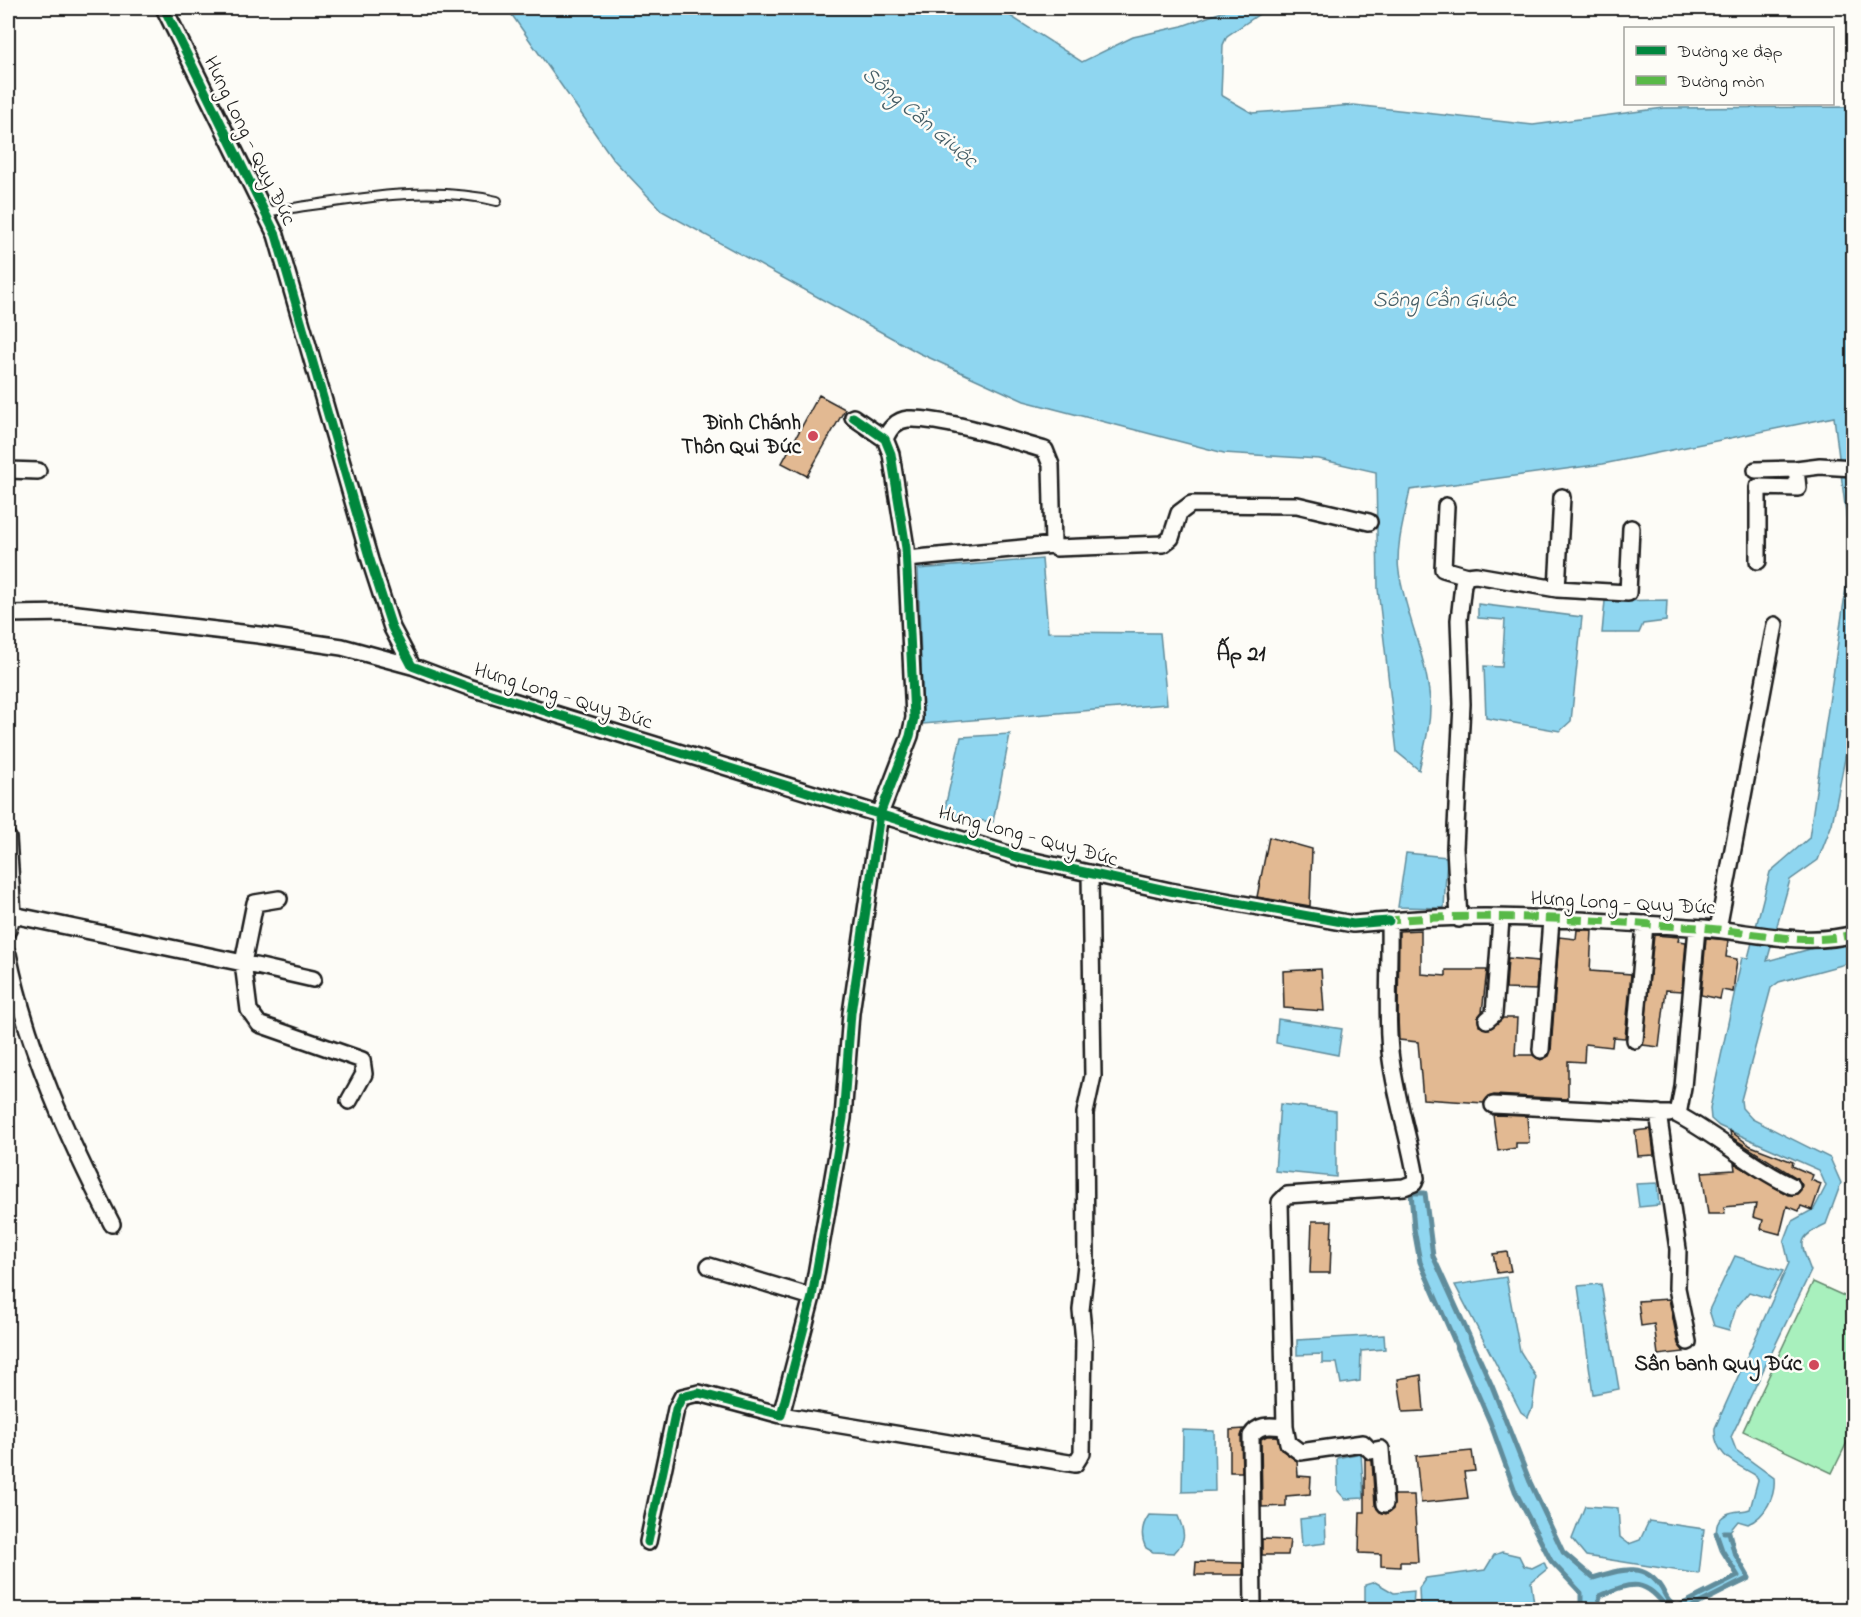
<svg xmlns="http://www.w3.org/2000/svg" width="1861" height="1617" font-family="'Indie Flower',sans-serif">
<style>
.green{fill:#a8f0bd;stroke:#62866c;stroke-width:1.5}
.water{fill:#8fd6f0;stroke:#618c9b;stroke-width:1.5}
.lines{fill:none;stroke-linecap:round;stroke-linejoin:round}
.stream{stroke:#618c9b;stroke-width:5}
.building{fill:#e2b992;stroke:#1c1c1c;stroke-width:1.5}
.service-casing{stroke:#1c1c1c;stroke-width:12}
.minor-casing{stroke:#1c1c1c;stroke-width:20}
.service{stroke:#fdfcf7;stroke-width:8}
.minor{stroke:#fdfcf7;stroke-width:15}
.quiet{stroke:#58b947;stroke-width:8;stroke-dasharray:15 8;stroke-linecap:butt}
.cycleway-casing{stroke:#fdfcf7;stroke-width:13}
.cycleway{stroke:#00873e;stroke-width:9}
.poi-dot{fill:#d1495b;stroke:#fdfcf7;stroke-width:2}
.labels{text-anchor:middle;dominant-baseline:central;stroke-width:5;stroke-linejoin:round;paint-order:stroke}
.street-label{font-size:21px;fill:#1c1c1c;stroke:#fdfcf7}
.poi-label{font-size:21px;font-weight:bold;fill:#1c1c1c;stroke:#fdfcf7;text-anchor:end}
.water-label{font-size:22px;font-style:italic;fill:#445d66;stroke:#fdfcf7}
.neighbourhood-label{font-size:22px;font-weight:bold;fill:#1c1c1c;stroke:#fdfcf7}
</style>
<rect width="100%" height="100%" fill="#fdfcf7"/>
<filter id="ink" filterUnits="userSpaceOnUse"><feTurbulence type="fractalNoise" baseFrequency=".0167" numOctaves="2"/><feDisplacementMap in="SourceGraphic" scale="12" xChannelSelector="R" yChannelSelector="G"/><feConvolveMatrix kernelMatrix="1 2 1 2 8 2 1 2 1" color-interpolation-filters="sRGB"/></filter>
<g filter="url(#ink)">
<path class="green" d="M1813,1282L1853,1300V1430L1832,1473L1743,1431Z"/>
<path class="water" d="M507,8H998L1082,62L1133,37L1182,26L1233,8H1268L1227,36L1223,45L1221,95L1252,113L1354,105L1533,125L1664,108L1853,107V718L1832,824L1818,860L1790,880L1767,961L1853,937V962L1779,982L1771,988L1741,1100L1742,1108L1752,1119L1830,1158L1841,1183L1826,1224C1796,1238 1800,1242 1811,1271L1731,1437L1736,1450L1774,1478C1776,1496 1765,1517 1748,1524L1738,1521L1729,1532L1734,1552L1749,1578L1746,1582L1686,1610L1668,1609C1645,1578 1633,1581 1600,1596L1597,1609H1581V1593L1551,1561L1515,1491L1490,1422L1420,1262L1414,1229L1411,1193H1425L1433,1256L1492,1386L1530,1482L1563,1552L1593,1578C1620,1570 1644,1560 1662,1589C1666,1597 1669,1604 1677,1607L1738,1576C1730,1561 1701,1527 1727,1514C1735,1510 1742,1512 1750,1509L1758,1480L1755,1475C1736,1464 1713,1455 1715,1428L1789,1263L1784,1242L1792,1221L1814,1209L1826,1186L1819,1170L1719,1126L1711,1119L1710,1108L1742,957L1748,958L1770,872L1809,838L1851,554L1834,417L1603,464L1410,490C1405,516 1395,547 1399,572C1406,616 1427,657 1430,702C1431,725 1424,748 1419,770L1397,752L1378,589L1376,472L1319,459L1224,453L1024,401L919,353L662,211L613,159Z
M1042,559L1048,632L1160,633L1167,704L923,724L918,569Z
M1667,600L1666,621L1643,624L1639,633H1602L1605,601Z
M1478,604L1582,617L1571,721L1560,731L1486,718L1484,666L1502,667L1505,620L1478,618Z
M1010,734L993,822L943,816L961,737Z
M1406,853L1447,857L1444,908L1398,907Z
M1278,1019L1342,1029L1338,1055L1276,1043Z
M1280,1104L1336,1111V1177L1275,1171Z
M1657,1183L1659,1205L1639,1207L1636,1184Z
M1735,1256L1783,1271L1768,1298L1749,1292L1736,1308L1729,1330L1714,1326L1709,1310Z
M1506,1277L1520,1351L1536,1377L1532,1408L1528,1417L1521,1412L1455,1285Z
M1601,1284L1619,1389L1593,1394L1578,1286Z
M1384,1335L1385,1349L1361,1351L1360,1381L1341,1384L1337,1363H1322V1354L1297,1355V1340Z
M1183,1430L1214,1431L1215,1491L1182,1492Z
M1361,1453L1364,1498L1345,1499L1338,1491L1337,1458Z
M1585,1506L1618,1508L1620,1537L1629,1544L1640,1540L1649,1521L1704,1529L1699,1574L1586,1556L1572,1539Z
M1149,1515L1178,1516C1185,1533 1187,1540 1174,1553L1153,1552L1146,1548C1140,1536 1141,1526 1149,1515Z
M1325,1516L1326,1543L1302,1546L1300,1519Z
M1502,1552L1519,1556L1524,1566L1532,1568L1544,1562L1547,1569L1531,1582L1534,1604L1532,1609H1420L1419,1588L1426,1578L1485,1570L1494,1555Z
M1375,1582L1394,1593L1414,1591L1413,1609H1365V1585Z"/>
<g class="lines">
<path class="stream" d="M1581,1610V1593L1551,1561L1515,1491L1490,1422L1420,1262L1414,1229L1411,1193H1425L1433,1256L1492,1386L1530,1482L1563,1552L1593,1578C1620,1570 1644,1560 1662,1589C1666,1597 1669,1604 1677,1607L1738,1576L1722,1550L1716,1533
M1597,1610L1600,1596C1633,1581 1645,1578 1668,1610
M1686,1610L1749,1578L1734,1552L1729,1532H1724"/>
</g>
<path class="building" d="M819,395L845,409L807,476L782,463Z
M1269,837L1312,849L1310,906L1257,897Z
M1421,930V974L1446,976V970H1487L1482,1012L1478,1017L1479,1026L1489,1029L1503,1018H1517L1515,1055H1533L1541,1060L1549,1056L1551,1051L1559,937L1576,939L1577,930H1592L1590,971L1631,974L1625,1038L1613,1037L1612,1047L1585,1044L1584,1062L1568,1061V1099L1494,1095L1488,1097L1484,1103L1423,1099L1418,1042L1399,1040L1398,1018L1399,931Z
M1654,935L1679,937L1678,941L1686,942L1682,991L1666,990L1659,1047L1643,1045Z
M1706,938L1728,940L1726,957L1737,959L1733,992L1722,990L1720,999L1701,995Z
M1508,958L1538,961L1536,990L1506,989Z
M1321,969L1324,1011L1284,1008L1283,971Z
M1493,1115L1527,1116L1529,1143H1516V1148L1498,1151Z
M1651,1129L1654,1155L1638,1156L1635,1131Z
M1730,1131L1751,1146L1793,1162L1792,1166L1813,1175L1811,1180L1821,1184L1812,1210L1801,1206L1799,1211L1787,1206L1780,1234L1761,1229L1763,1220L1753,1217L1756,1204L1724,1207L1725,1214H1708L1702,1172L1735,1170L1734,1163L1788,1195L1797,1194L1801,1190L1802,1185L1797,1178L1731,1137Z
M1312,1221H1332L1330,1273H1310Z
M1507,1252L1511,1271L1497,1273L1493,1254Z
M1669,1299L1678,1344L1684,1352L1658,1355L1654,1324L1641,1326L1638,1301Z
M1421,1375L1424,1411L1403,1412L1398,1379Z
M1244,1429L1241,1436L1242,1472H1230V1430Z
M1267,1436H1277L1282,1450L1297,1461L1298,1476L1311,1477L1310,1494L1286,1496V1506L1262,1507L1261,1439Z
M1472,1451L1475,1471L1464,1472L1468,1498L1421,1503L1416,1456Z
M1365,1458L1372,1461L1375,1505L1380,1512L1386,1514L1393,1509L1394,1495H1414L1418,1562H1400V1567L1381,1566V1554L1359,1553L1360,1512H1365Z
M1262,1539L1290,1540L1288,1555H1262Z
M1196,1562L1243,1563V1575H1195Z"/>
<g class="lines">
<g class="service-casing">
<path id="service" d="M264,212C342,202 420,183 497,201"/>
</g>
<g class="minor-casing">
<path id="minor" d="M164,8L276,235L370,560L392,628L412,666L471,688L1021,858L1170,891L1353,924L1389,921L1374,922
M885,439C889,429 897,420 908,419C942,417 1011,440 1045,450L1051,465L1053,545L1056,548L1163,544L1171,538L1179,513L1191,504L1297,505L1369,522
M8,470L38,471
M1756,470L1796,469
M1446,506L1443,569L1467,576
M907,559L1053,545
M1758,561V487L1798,488L1796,469L1820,466L1854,468
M1557,589L1562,497
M8,614L69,613L259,635L342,647L412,666
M8,838L13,915L8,930
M279,899L255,903L243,963L313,979
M13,915L243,963L249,1010L259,1024L362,1060L364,1074L349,1101
M1459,919L1455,848L1462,704L1459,620L1463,584L1467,576L1476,575L1557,589L1628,593L1631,528
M1381,922C1488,911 1598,921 1704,928C1753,932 1805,947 1854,934
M1697,928L1683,1087L1678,1115C1718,1136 1751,1167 1792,1186
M1718,929L1775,625
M8,954C27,1048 68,1139 112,1224
M1487,1020L1494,1014L1501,919
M1635,1040L1645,924
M1541,1050L1551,920
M1493,1105L1669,1114
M1658,1113L1678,1249L1677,1288L1688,1342
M709,1266L812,1297
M781,1415L1075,1464L1082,1453L1084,1341L1081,1310L1086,1265L1085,1113L1093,1076L1090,873
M1285,1427L1288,1443L1300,1452L1363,1443L1371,1451L1381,1449L1385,1504
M648,1542L676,1409L682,1397L699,1393L781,1415L812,1297L836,1160L843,1118L851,1013L880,814L910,736L914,718L906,548L891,454L885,439L853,417
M1253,1610L1251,1436C1259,1423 1271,1426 1285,1427L1280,1202L1287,1195L1404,1187L1414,1183L1416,1178C1409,1135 1394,1093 1390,1051C1386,1008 1390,964 1389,921"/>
</g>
<use href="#service" class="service"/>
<use href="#minor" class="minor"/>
<path class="quiet" d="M1384,921C1490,911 1599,921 1704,928C1753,932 1805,947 1854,934"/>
<g class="cycleway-casing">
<path id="cycleway" d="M164,8L276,235L370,560L392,628L412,666L471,688L1021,858L1170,891L1353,924L1389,921L1374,922
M648,1542L676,1409L682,1397L699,1393L781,1415L812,1297L836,1160L843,1118L851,1013L880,814L910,736L914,718L906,548L891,454L885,439L853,417"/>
</g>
<use href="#cycleway" class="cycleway"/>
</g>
</g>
<g class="poi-dot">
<circle cx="813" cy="436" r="6"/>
<circle cx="1814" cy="1365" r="6"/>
</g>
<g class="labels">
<g class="street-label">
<text transform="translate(249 141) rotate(64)">Hưng Long - Quy Đức</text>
<text transform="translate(563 697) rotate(17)">Hưng Long - Quy Đức</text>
<text transform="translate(1028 837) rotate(15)">Hưng Long - Quy Đức</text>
<text transform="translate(1623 904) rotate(3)">Hưng Long - Quy Đức</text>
</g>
<g class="poi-label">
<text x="801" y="424">Đình Chánh<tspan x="801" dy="24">Thôn Qui Đức</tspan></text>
<text x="1802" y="1365">Sân banh Quy Đức</text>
</g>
<g class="water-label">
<text transform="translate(919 118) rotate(40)">Sông Cần Giuộc</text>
<text x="1444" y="301">Sông Cần Giuộc</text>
</g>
<g class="neighbourhood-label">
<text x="1241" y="655">Ấp 21</text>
</g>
</g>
<rect width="1861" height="1617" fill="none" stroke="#fdfcf7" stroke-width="30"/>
<rect x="15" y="15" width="1831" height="1587" fill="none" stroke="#1c1c1c" stroke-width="2" filter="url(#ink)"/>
<rect x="1624" y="27" width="210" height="78" fill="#fdfcf7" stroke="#a3a29f" stroke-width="1.5"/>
<rect x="1636" y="46" width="30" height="9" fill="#00873e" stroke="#a3a29f" stroke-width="1.5"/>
<text x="1678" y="57" font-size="18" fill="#1c1c1c">Đường xe đạp</text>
<rect x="1636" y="76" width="30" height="9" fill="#58b947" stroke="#a3a29f" stroke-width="1.5"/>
<text x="1678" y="87" font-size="18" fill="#1c1c1c">Đường mòn</text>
</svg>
